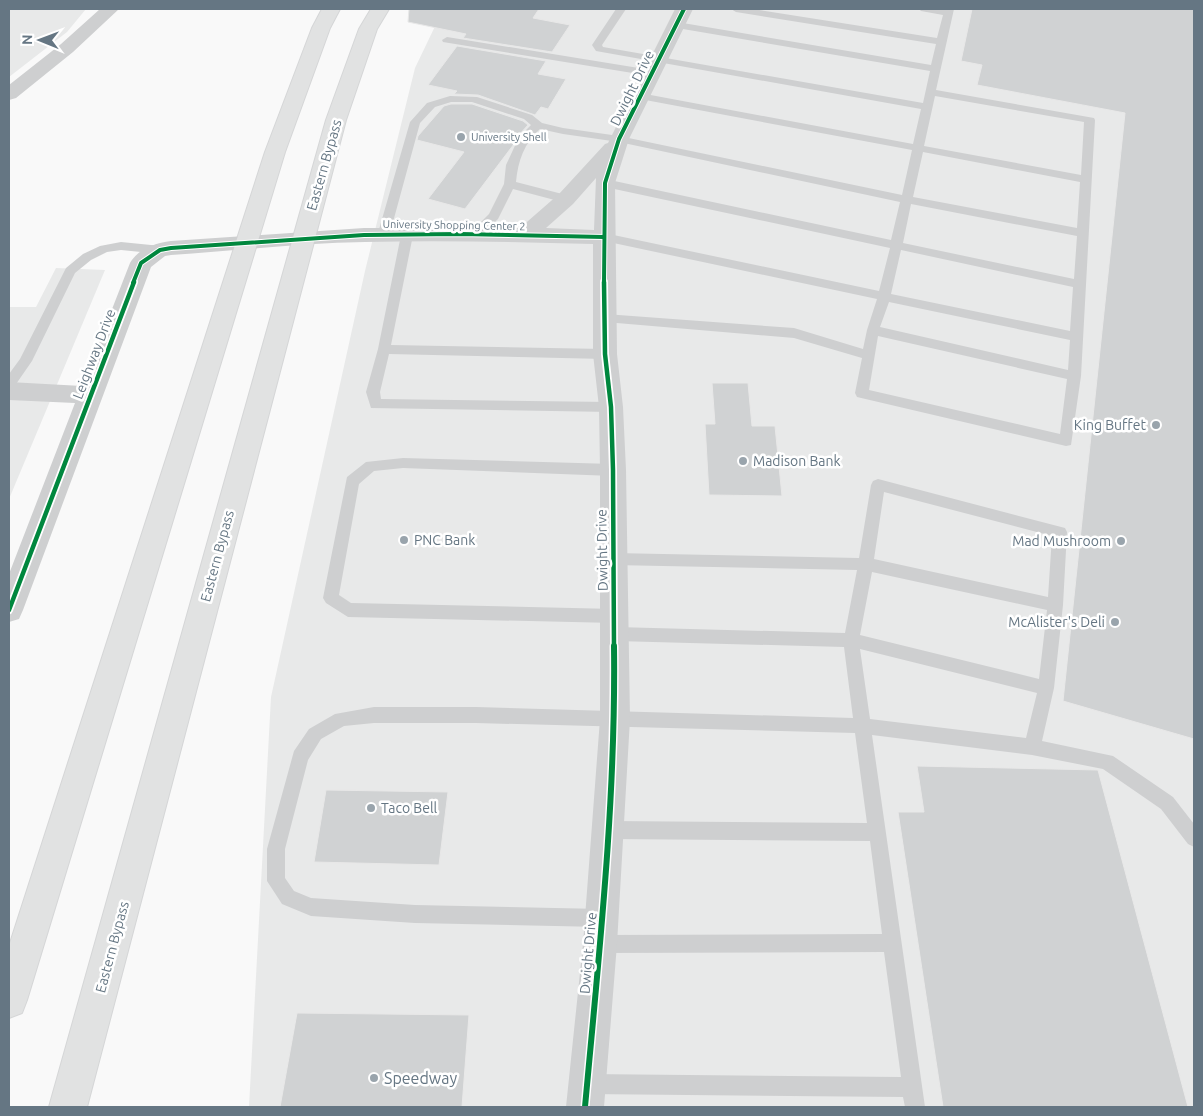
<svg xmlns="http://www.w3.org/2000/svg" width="1203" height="1116" font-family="Ubuntu,sans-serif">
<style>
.built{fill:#e8e9e9}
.building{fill:#d0d2d3;stroke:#e8e8e8}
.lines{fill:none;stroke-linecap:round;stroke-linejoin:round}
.primary-casing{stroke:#d5d6d7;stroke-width:2}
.service{fill:#cecfd0;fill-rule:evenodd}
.minor{fill:#cecfd0;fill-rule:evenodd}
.primary{fill:#e1e2e2;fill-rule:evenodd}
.cycleway-far2-casing{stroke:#fff;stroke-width:6}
.cycleway-far1-casing{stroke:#fff;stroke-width:8}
.cycleway-casing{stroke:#fff;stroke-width:9}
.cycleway-far2{stroke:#00873e;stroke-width:4}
.cycleway-far1{stroke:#00873e;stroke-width:4.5}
.cycleway{stroke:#00873e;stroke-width:6}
.poi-dot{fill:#99a4ac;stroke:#fff;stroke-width:2}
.labels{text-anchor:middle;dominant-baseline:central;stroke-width:5;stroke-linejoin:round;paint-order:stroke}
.far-poi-label{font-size:11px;fill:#657683;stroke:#fff;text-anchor:start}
.far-street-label{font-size:11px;fill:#657683;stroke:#fff}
.street-label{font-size:14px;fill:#657683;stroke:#fff}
.poi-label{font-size:14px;fill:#657683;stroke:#fff;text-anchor:end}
.near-poi-label{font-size:16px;fill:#657683;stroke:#fff;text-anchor:start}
</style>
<rect width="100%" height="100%" fill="#f9f9f9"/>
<path class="built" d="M9,9H86L67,32L9,77Z
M445,9H1194V1107H249L271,697L365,271L415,68L439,18Z
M56,268L105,270L9,499V307H36Z"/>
<path class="building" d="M409,9H539L533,18L570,25L552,52L463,38L466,34L408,22Z
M972,9H1194V739L1063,701L1125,113L977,85L982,65L961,61Z
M457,46L546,61L538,74L566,79L548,109L541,107L535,115L478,95L454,94L457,91L428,85Z
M451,104H472L523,121L528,125L518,136L514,144L465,209L428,199L464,152L417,140L418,136L444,106Z
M712,383H748L752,426H775L782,496L709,495L705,424H715Z
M917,766L1098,770L1188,1107H943L898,812H924Z
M326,790L448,792L439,865L314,862Z
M297,1013L469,1015L462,1107H280Z"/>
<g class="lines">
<g class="primary-casing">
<path id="primary" d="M322,9H340L330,28L285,152L27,1000L22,1013L9,1018V946L265,152L312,28Z
M371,9H389L377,29L346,120L87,1107H49L326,120L359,29Z"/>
</g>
<path class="service" d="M616,9H626L602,45L603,47L923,103L930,71L677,28L672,25L677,22L931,65L936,44L736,12L731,9H753L937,38L943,15L921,11L919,9H954L936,90L1094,118L1095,120L1081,376L1071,445L1066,446L857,397L855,393L862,358L794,338L605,322L601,321L599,318L601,315L605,314L794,328L863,349L867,330L877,299L604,241L598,237L604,233L879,291L890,248L605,187L601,186L599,183L601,180L605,179L891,240L900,202L619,142L563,134L540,129C524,143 518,161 516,182L570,196L572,199L566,203L513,189L498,219L479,237L475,238L469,234L489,214L504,184L506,165L519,137L531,125L524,119L472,102H451L435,107L420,123L390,233L388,236H380L378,233L410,122L427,103L450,96L477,97L532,115L542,123L563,128L619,136L902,195L912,150L640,99L635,96L640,93L913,144L921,109L596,51L592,45ZM935,96L1084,122L1081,175L924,146ZM923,152L1080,182L1077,228L913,197ZM911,204L1077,236L1074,279L903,243ZM901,250L1073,287L1070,331L891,294ZM889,302L1070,340L1068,370L880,327ZM878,336L1067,379L1060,434L869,390Z
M447,37L651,70L656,73L651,76L443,42L442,40Z
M407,231L413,235L391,345L605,349L610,351L612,354L610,357L605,359L389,354L380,392L381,399L611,402L616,403L618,407L616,411L611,412L371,408L366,392L378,349L401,235Z
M121,242L161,246L167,250L161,254L121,250L107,252L91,260L75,273L32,361L14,387L9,389V374L20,359L66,268L83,254L100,246Z
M403,458L613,464L618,466L620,470L618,474L613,476L403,468L374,471L359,484L339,595L351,603L615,609L621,611L623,616L621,621L615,623L348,617L326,603L323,598L347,477L366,462Z
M878,479L1065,528L1067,532L1063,605L1054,688L1042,741L1113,756L1173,797L1194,824V847L1188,844L1161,809L1103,769L1032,755L872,735L925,1107H905L903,1097L586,1094L579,1091L576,1084L579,1077L586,1074L901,1077L884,952L600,953L593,951L591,944L593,937L600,935L882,934L870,841L609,839L603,836L600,830L603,824L609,821L867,823L855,733L476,723H374L344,726L321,739L308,760L285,849V878L294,891L311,898L415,905L602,909L609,911L611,918L609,925L602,927L415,923L311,916L282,904L267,881V849L294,751L309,729L335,714L374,707H476L853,718L844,647L616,641L610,639L608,634L610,629L616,627L845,633L857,570L613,565L608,563L605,559L608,555L613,553L859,558L871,485L873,481ZM884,492L1052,536L1048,597L874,559ZM872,572L1047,610L1039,679L860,635ZM860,649L1037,693L1026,738L870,719Z"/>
<path class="minor" d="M100,9H119L73,52L16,98L9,100V85L61,44Z
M675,9H693L629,139L615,183L617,354L623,407L626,470L630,719L617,944L604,1107H566L583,944L600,719V470L599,407L593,354V244C517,242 441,240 365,242C300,243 236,251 171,255L165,256L151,267L23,610L19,619L9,622V574L75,403L9,400V382L82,386L130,263C138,249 155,243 171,241L364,228H520L559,194L605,144L608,143ZM596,178L594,230L546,228L573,204Z"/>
<use href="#primary" class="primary"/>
<g class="cycleway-far2-casing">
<path id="cycleway-far2" d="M133,283L141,263L160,250L171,248L364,235L460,234L604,237
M604,283L605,183L619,139L684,9"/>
</g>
<g class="cycleway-far1-casing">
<path id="cycleway-far1" d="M604,282L605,354L611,407L613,470L614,647
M9,610L134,282"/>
</g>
<g class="cycleway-casing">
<path id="cycleway" d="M585,1107C599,954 616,800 614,646"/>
</g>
<use href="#cycleway-far2" class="cycleway-far2"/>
<use href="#cycleway-far1" class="cycleway-far1"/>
<use href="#cycleway" class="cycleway"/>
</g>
<g class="poi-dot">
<circle cx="461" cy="137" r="5"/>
<circle cx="1156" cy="425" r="5"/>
<circle cx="743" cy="461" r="5"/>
<circle cx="404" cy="540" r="5"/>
<circle cx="1121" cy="541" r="5"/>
<circle cx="1115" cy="622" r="5"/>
<circle cx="371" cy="808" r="5"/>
<circle cx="374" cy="1078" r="5"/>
</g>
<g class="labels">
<g class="far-poi-label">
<text x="471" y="137">University Shell</text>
</g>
<g class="far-street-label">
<text transform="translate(454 225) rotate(1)">University Shopping Center 2</text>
</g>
<g class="street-label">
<text transform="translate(632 88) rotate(-64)">Dwight Drive</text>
<text transform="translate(324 165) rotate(-74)">Eastern Bypass</text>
<text transform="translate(94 354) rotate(-69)">Leighway Drive</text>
<text transform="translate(602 550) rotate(-91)">Dwight Drive</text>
<text transform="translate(217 556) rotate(-75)">Eastern Bypass</text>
<text transform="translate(112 947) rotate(-75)">Eastern Bypass</text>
<text transform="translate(588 953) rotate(-85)">Dwight Drive</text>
</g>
<g class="poi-label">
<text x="1146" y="425">King Buffet</text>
<text x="753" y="461" text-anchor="start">Madison Bank</text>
<text x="414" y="540" text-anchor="start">PNC Bank</text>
<text x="1111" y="541">Mad Mushroom</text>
<text x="1105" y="622">McAlister's Deli</text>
<text x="381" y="808" text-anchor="start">Taco Bell</text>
</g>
<g class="near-poi-label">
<text x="384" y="1078">Speedway</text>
</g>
</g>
<rect width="1203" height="1116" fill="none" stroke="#657683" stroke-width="20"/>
<g transform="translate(40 40) rotate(271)" stroke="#ffffff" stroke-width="4" paint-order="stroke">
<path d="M0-4L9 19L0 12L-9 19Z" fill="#657683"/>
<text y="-8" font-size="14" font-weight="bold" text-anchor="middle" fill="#657683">N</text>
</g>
</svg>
